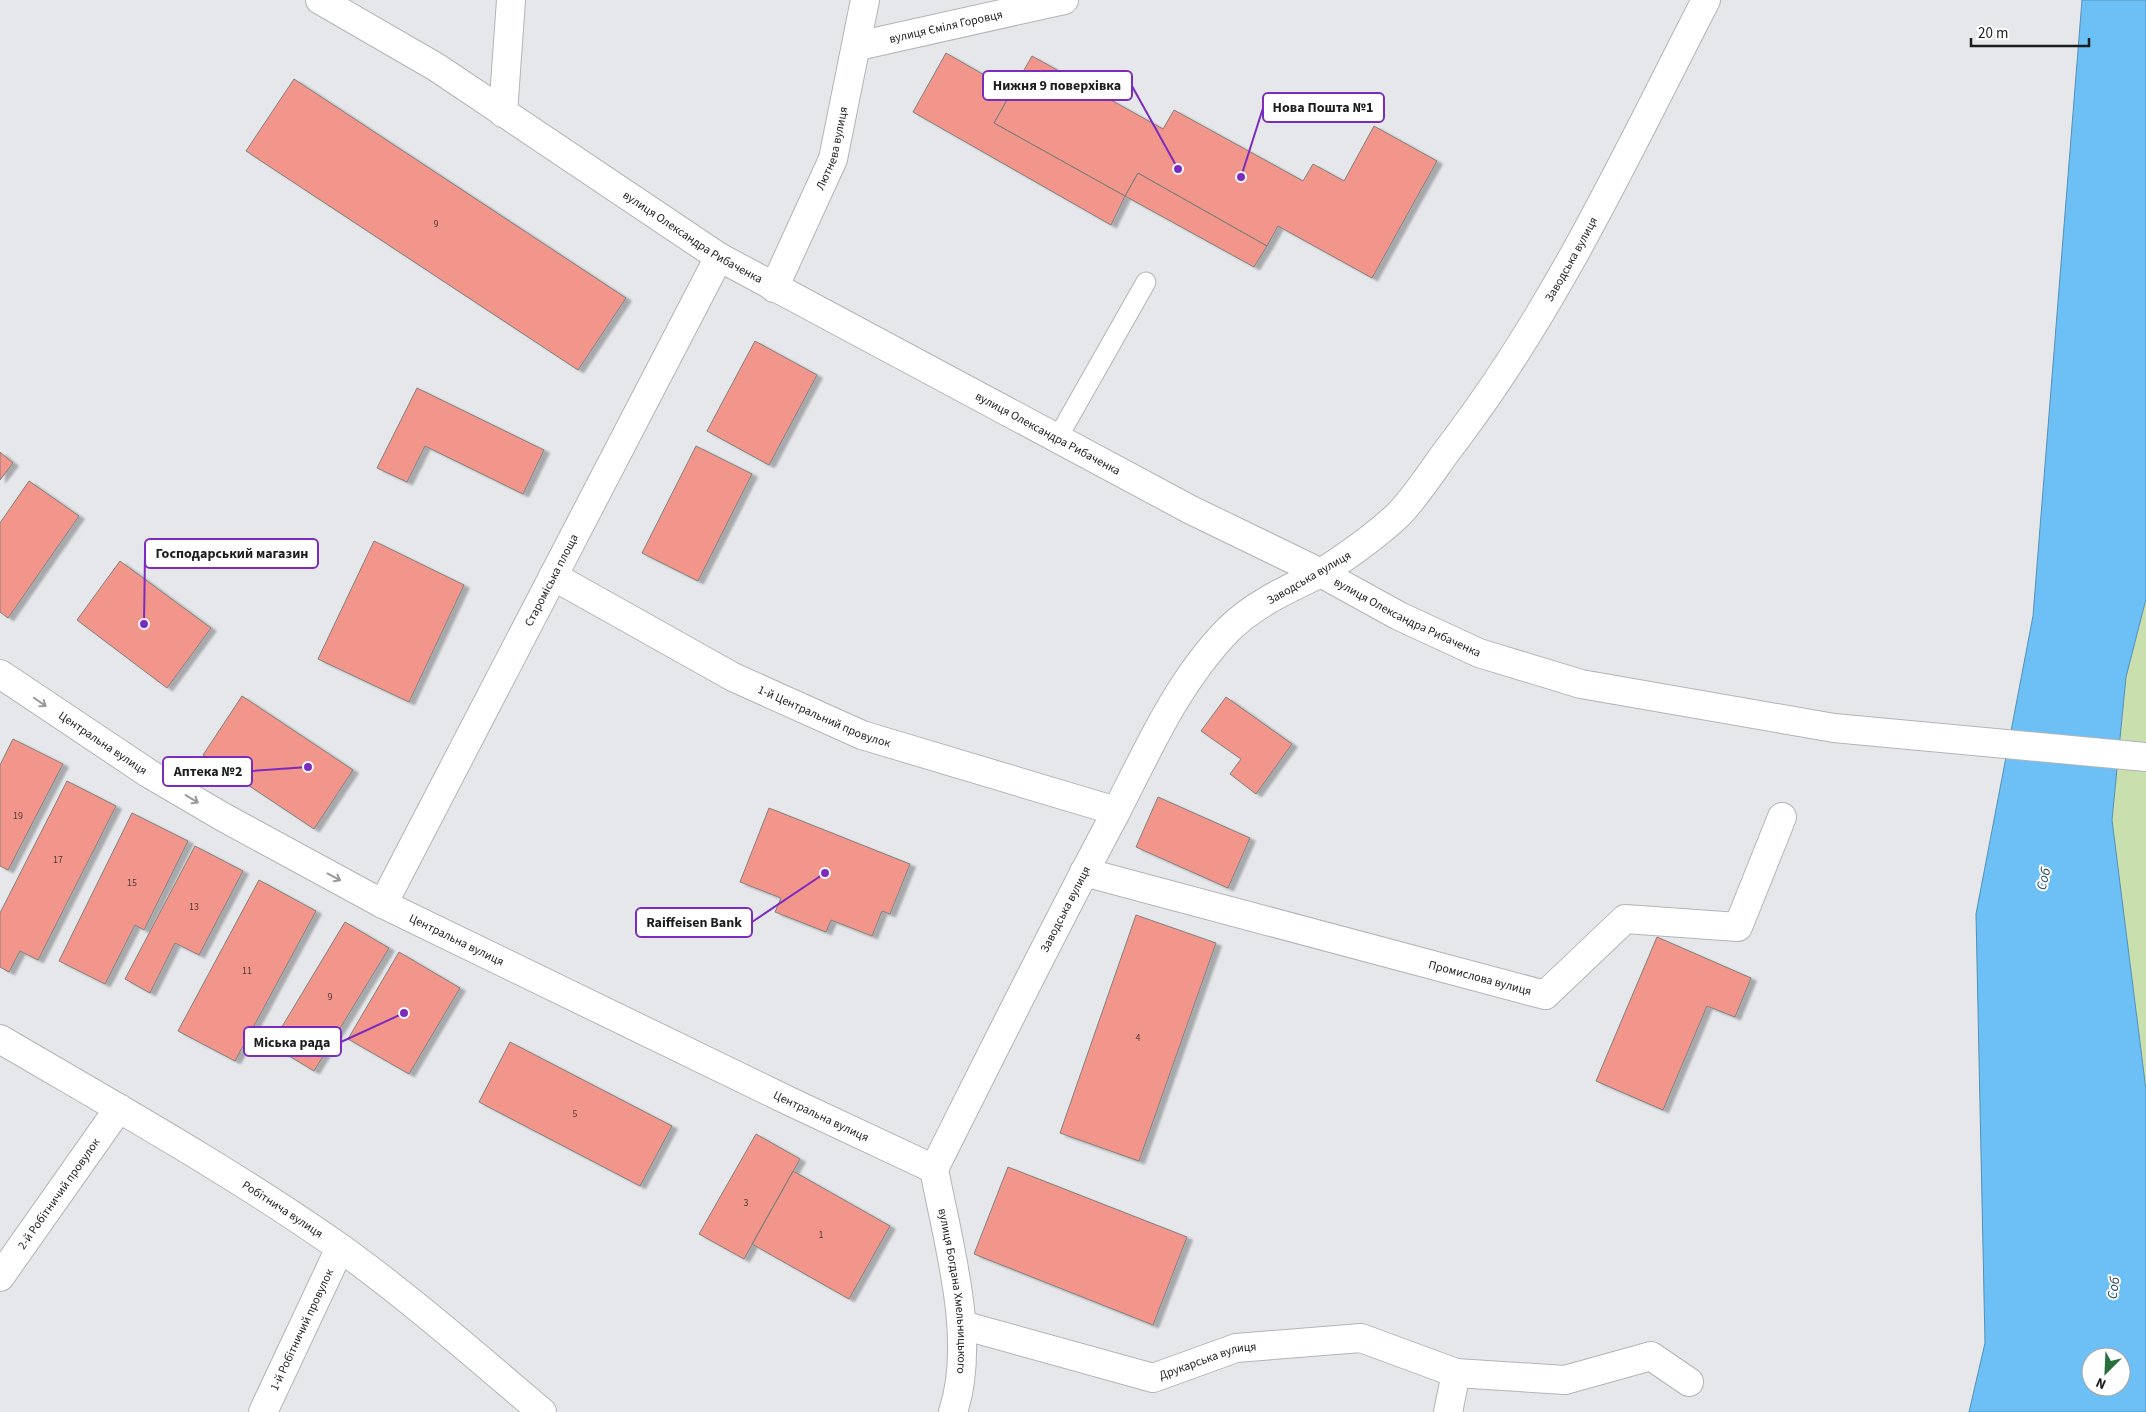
<svg xmlns="http://www.w3.org/2000/svg" width="2146" height="1412" font-family="'Source Sans 3',sans-serif">
<style>
.green{fill:#c9e0ae}
.water{fill:#6cc0f6;stroke:#548fb5;fill-rule:evenodd}
.building{fill:#f2968b;stroke:#837f7e;filter:url(#shadow)}
.lines{fill:none;stroke-linecap:round;stroke-linejoin:round}
.service-casing{stroke:#b2b4b7;stroke-width:21}
.minor-casing{stroke:#b2b4b7;stroke-width:30}
.tertiary-casing{stroke:#b2b4b7;stroke-width:30}
.trunk-casing{stroke:#b2b4b7;stroke-width:30}
.service{stroke:#fff;stroke-width:19}
.minor{stroke:#fff;stroke-width:28}
.tertiary{stroke:#fff;stroke-width:28}
.trunk{stroke:#fff;stroke-width:28}
.oneway{stroke:#99999a}
.labels{text-anchor:middle;dominant-baseline:central;stroke-width:4;stroke-linejoin:round;paint-order:stroke}
.number-label{font-size:10px;fill:#523b39}
.street-label{font-size:12px;fill:#1c1d1e;stroke:#fff}
.water-label{font-size:14px;font-style:italic;fill:#1c3f56;stroke:#fff}
.leader{fill:none;stroke:#7b2cbf;stroke-width:2}
.callout-dot{fill:#7b2cbf;stroke:#fff;stroke-width:2}
.callout{fill:#fff;stroke:#7b2cbf;stroke-width:2}
.callout-label{font-size:14px;text-anchor:middle;font-weight:bold;fill:#1c1d1e}
</style>
<defs>
<filter id="shadow"><feDropShadow dx="5.5" dy="3" stdDeviation="1" flood-color="#0004"/></filter>
</defs>
<rect width="100%" height="100%" fill="#e5e7ea"/>
<path class="green" d="M2146,599V1090L2112,820L2126,677Z"/>
<path class="water" d="M2082,0H2146V599L2126,677L2112,820L2146,1090V1412H1969L1985,1343L1976,914L2033,616ZM2091,1357H2121V1387H2091Z"/>
<path class="building" d="M946,53L1012,91L994,123L1125,196L1111,225L913,112Z
M1032,56L1163,129L1174,110L1303,181L1313,164L1344,181L1374,126L1437,161L1372,278L1278,226L1267,246L1138,173L1125,196L994,123Z
M294,79L626,298L578,370L246,151Z
M1138,173L1267,246L1254,267L1125,196Z
M755,341L817,375L769,465L707,431Z
M417,388L544,450L523,494L425,446L407,482L377,468Z
M696,446L752,474L698,581L642,553Z
M0,452L13,463L0,480Z
M29,481L79,516L8,618L0,612V523Z
M374,541L464,585L409,702L318,659Z
M120,561L211,628L167,688L77,620Z
M242,696L353,770L314,829L203,755Z
M1226,697L1292,744L1256,794L1230,774L1241,759L1201,731Z
M13,739L63,764L8,870L0,866V765Z
M67,781L116,806L38,960L20,951L9,972L0,967V913Z
M1158,797L1250,838L1228,888L1136,847Z
M769,808L910,864L890,914L882,911L872,936L831,920L826,932L775,912L781,898L740,882Z
M132,813L188,841L144,930L135,925L105,984L59,961Z
M195,846L243,871L199,955L175,943L150,993L125,979Z
M259,880L316,911L235,1061L178,1031Z
M1136,915L1216,943L1139,1161L1060,1133Z
M345,922L389,948L314,1071L271,1045Z
M1657,937L1751,978L1735,1017L1707,1006L1663,1110L1596,1081Z
M399,952L460,988L409,1074L348,1039Z
M510,1042L672,1126L640,1186L479,1102Z
M756,1134L800,1159L744,1259L699,1234Z
M1008,1167L1187,1237L1153,1325L974,1254Z
M793,1171L890,1226L849,1299L752,1244Z"/>
<g class="lines">
<g class="service-casing">
<path id="service" d="M1057,439L1146,282"/>
</g>
<g class="minor-casing">
<g id="minor">
<path id="s1" d="M858,46L1064,0"/>
<path d="M503,113L511,0"/>
<path id="s2" d="M774,288L833,159L865,0"/>
<path id="s3" d="M1321,573C1349,555 1375,537 1399,514C1420,492 1437,463 1456,439C1558,304 1629,149 1706,0"/>
<path id="s4" d="M553,576L733,677L862,735L1116,811"/>
<path id="s5" d="M1084,872L1545,995L1625,919L1738,927L1782,817"/>
<path id="s6" d="M0,1039C114,1106 231,1171 339,1247C410,1298 476,1356 542,1412"/>
<path id="s7" d="M0,1277L119,1108"/>
<path id="s8" d="M962,1325L1153,1378L1236,1348L1361,1338L1456,1373L1565,1380L1651,1356L1689,1382"/>
<path id="s9" d="M263,1412L340,1248"/>
<path d="M1448,1412L1456,1373"/>
</g>
</g>
<g class="tertiary-casing">
<g id="tertiary">
<path id="s10" d="M0,674L148,773L223,817L383,904L789,1101L934,1169"/>
<path id="s11" d="M383,904L719,257"/>
<path id="s12" d="M934,1169C993,1051 1052,932 1114,816C1147,752 1177,682 1228,630C1254,604 1288,589 1321,573"/>
<path id="s13" d="M934,1169C948,1243 977,1340 953,1412"/>
</g>
</g>
<g class="trunk-casing">
<g id="trunk">
<path id="s14" d="M320,0L436,67L719,257L1191,510L1321,573L1399,616L1479,653L1581,684L1834,728L2146,757"/>
</g>
</g>
<use href="#service" class="service"/>
<use href="#minor" class="minor"/>
<use href="#tertiary" class="tertiary"/>
<use href="#trunk" class="trunk"/>
</g>
<defs><path id="oneway-shaft" d="M-6 0H5M1.5-3L5.5 0L1.5 3" fill="none" stroke-width="1.6" stroke-linecap="round" stroke-linejoin="round" transform="scale(1.25)"/></defs>
<g class="oneway">
<use href="#oneway-shaft" transform="translate(40 702) rotate(35)"/>
<use href="#oneway-shaft" transform="translate(192 799) rotate(31)"/>
<use href="#oneway-shaft" transform="translate(334 877) rotate(28)"/>
</g>
<g class="labels">
<g class="number-label">
<text x="436" y="224">9</text>
<text x="18" y="816">19</text>
<text x="58" y="860">17</text>
<text x="132" y="883">15</text>
<text x="194" y="907">13</text>
<text x="247" y="971">11</text>
<text x="330" y="997">9</text>
<text x="1138" y="1038">4</text>
<text x="575" y="1114">5</text>
<text x="746" y="1203">3</text>
<text x="821" y="1235">1</text>
</g>
<g class="street-label">
<text stroke="none"><textPath href="#s1" startOffset="90">вулиця Єміля Горовця</textPath></text>
<text stroke="none"><textPath href="#s2" startOffset="152">Лютнева вулиця</textPath></text>
<text stroke="none"><textPath href="#s14" startOffset="442">вулиця Олександра Рибаченка</textPath></text>
<text stroke="none"><textPath href="#s3" startOffset="406">Заводська вулиця</textPath></text>
<text stroke="none"><textPath href="#s14" startOffset="848">вулиця Олександра Рибаченка</textPath></text>
<text transform="translate(1309 578) rotate(-30)">Заводська вулиця</text>
<text stroke="none"><textPath href="#s11" startOffset="365">Староміська площа</textPath></text>
<text stroke="none"><textPath href="#s14" startOffset="1252">вулиця Олександра Рибаченка</textPath></text>
<text stroke="none"><textPath href="#s4" startOffset="306">1-й Центральний провулок</textPath></text>
<text stroke="none"><textPath href="#s10" startOffset="124">Центральна вулиця</textPath></text>
<text stroke="none"><textPath href="#s12" startOffset="291">Заводська вулиця</textPath></text>
<text stroke="none"><textPath href="#s10" startOffset="529">Центральна вулиця</textPath></text>
<text stroke="none"><textPath href="#s5" startOffset="410">Промислова вулиця</textPath></text>
<text stroke="none"><textPath href="#s10" startOffset="934">Центральна вулиця</textPath></text>
<text stroke="none"><textPath href="#s7" startOffset="102">2-й Робітничий провулок</textPath></text>
<text stroke="none"><textPath href="#s6" startOffset="330">Робітнича вулиця</textPath></text>
<text stroke="none"><textPath href="#s13" startOffset="124">вулиця Богдана Хмельницького</textPath></text>
<text stroke="none"><textPath href="#s9" startOffset="91">1-й Робітничий провулок</textPath></text>
<text stroke="none"><textPath href="#s8" startOffset="256">Друкарська вулиця</textPath></text>
</g>
<g class="water-label">
<text transform="translate(2044 879) rotate(-76)">Соб</text>
<text transform="translate(2114 1288) rotate(-83)">Соб</text>
</g>
</g>
<path class="leader" d="M1178 169L1132 86M1241 177L1263 108M144 624L145 554M308 767L252 771M825 873L752 922M404 1013L341 1042"/>
<g class="callout-dot">
<circle cx="1178" cy="169" r="5"/>
<circle cx="1241" cy="177" r="5"/>
<circle cx="144" cy="624" r="5"/>
<circle cx="308" cy="767" r="5"/>
<circle cx="825" cy="873" r="5"/>
<circle cx="404" cy="1013" r="5"/>
</g>
<g class="callout">
<rect x="983" y="71" width="149" height="29" rx="5"/>
<rect x="1263" y="93" width="121" height="29" rx="5"/>
<rect x="145" y="539" width="173" height="29" rx="5"/>
<rect x="163" y="757" width="89" height="29" rx="5"/>
<rect x="636" y="908" width="116" height="29" rx="5"/>
<rect x="244" y="1027" width="97" height="29" rx="5"/>
</g>
<g class="callout-label">
<text x="1057" y="90">Нижня 9 поверхівка</text>
<text x="1323" y="112">Нова Пошта №1</text>
<text x="232" y="558">Господарський магазин</text>
<text x="208" y="776">Аптека №2</text>
<text x="694" y="927">Raiffeisen Bank</text>
<text x="292" y="1047">Міська рада</text>
</g>
<g transform="translate(2106 1372) rotate(204)"><circle r="24" fill="#ffffff" stroke="#a4a5a5"/>
<path d="M0-4L9 19L0 12L-9 19Z" fill="#27703d"/>
<text y="-8" font-size="14" font-weight="bold" text-anchor="middle" fill="#1c1d1e">N</text>
</g>
<path d="M1971 38v8h118v-8" fill="none" stroke="#1c1d1e" stroke-width="2.5"/>
<text x="1978" y="38" font-size="15" fill="#1c1d1e" stroke="#ffffff" stroke-width="4" paint-order="stroke">20 m</text>
</svg>
